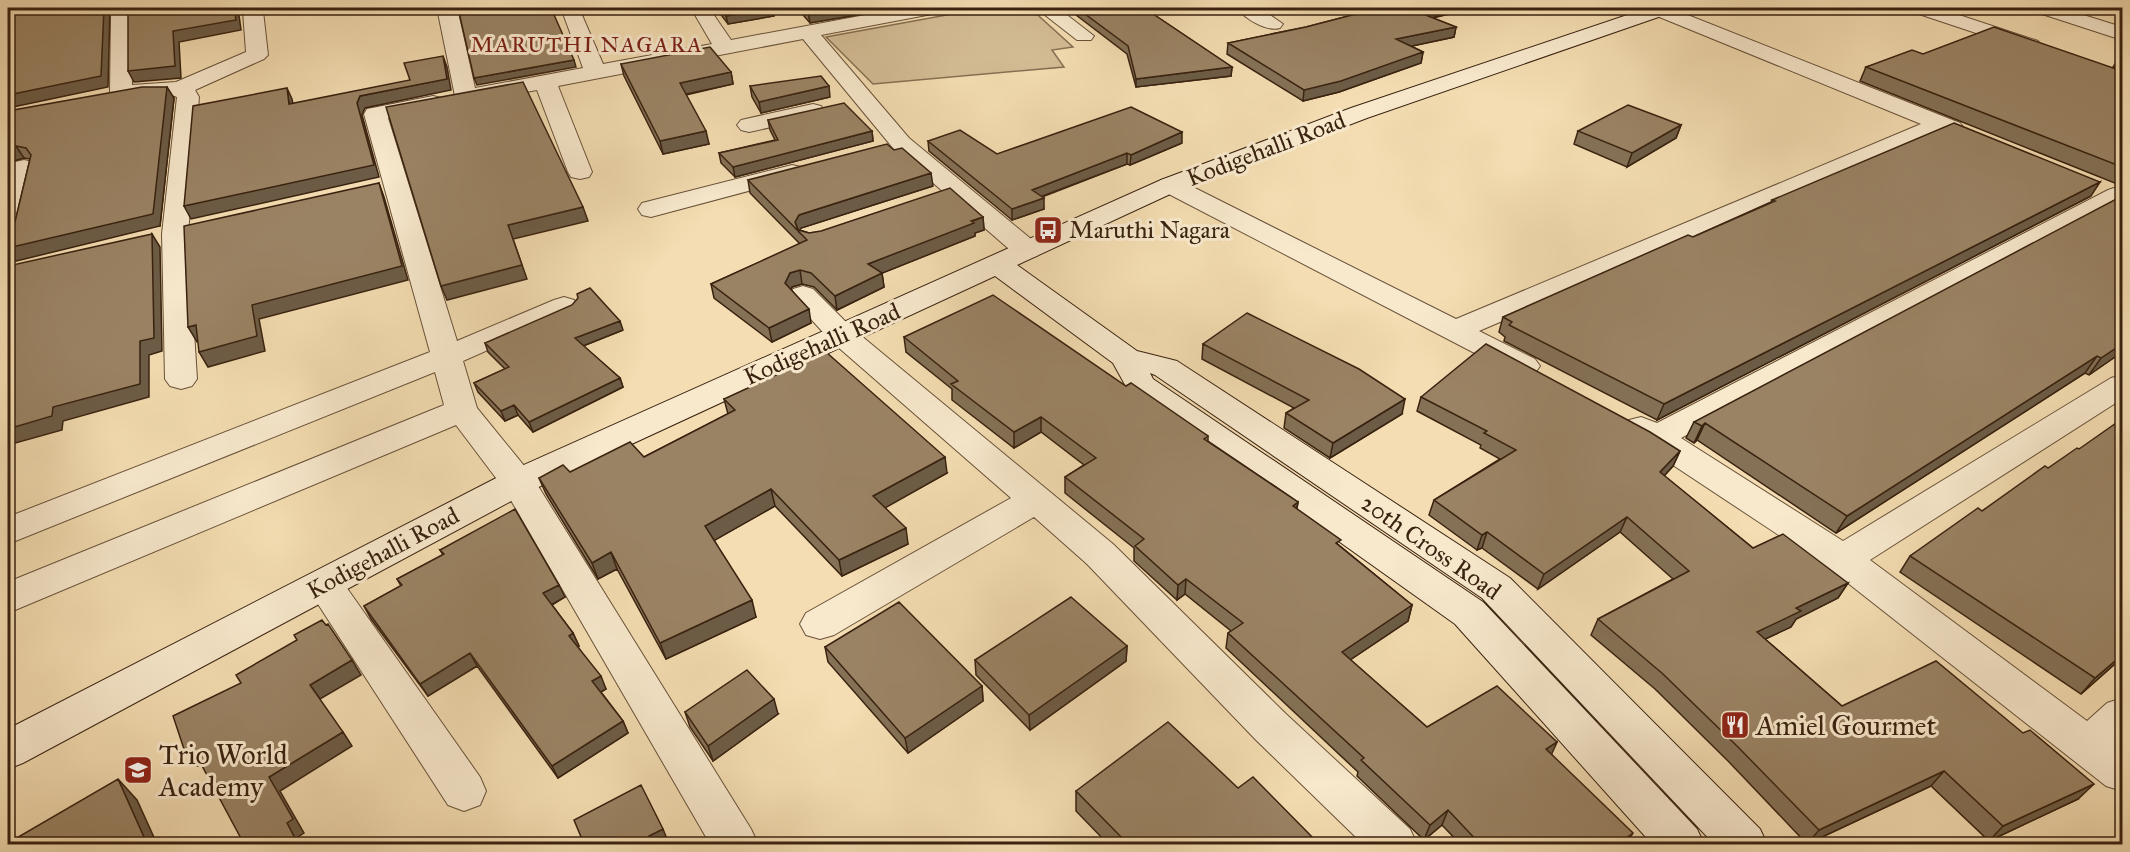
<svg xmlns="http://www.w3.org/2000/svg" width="2130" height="852" font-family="'IM FELL Great Primer',serif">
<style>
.green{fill:#d4bd96;stroke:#867053;stroke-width:1.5}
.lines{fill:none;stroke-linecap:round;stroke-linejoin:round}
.street-casing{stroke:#685138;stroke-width:2}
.secondary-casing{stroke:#392210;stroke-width:2}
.street{fill:#f8e9cd;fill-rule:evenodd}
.secondary{fill:#f8e9cd;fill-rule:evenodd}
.wall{fill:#847156;stroke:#392210;stroke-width:1.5}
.shaded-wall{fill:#6c5c46;stroke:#392210;stroke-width:1.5}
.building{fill:#9a8364;stroke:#392210;stroke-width:1.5}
.labels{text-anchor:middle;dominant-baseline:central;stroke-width:6;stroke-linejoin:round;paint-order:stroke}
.far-neighbourhood-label{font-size:22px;letter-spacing:1.5px;fill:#7a1f14;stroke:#f8e9cd}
.street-label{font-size:24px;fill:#392210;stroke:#f8e9cd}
.poi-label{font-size:24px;fill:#392210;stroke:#f8e9cd;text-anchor:start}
.near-poi-label{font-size:28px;fill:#392210;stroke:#f8e9cd;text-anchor:start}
</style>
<rect width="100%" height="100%" fill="#f4ddb2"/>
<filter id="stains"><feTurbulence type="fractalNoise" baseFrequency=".00333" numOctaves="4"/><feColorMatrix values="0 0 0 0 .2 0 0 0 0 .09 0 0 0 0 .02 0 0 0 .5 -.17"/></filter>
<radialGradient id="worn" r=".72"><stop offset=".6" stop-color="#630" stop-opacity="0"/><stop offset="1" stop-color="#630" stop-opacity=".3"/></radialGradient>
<path class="green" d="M985,8H1030L1073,47L1052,50L1064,67L873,84L826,37Z"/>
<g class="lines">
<g class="street-casing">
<path id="street" d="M111,8H131L132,85L176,82L246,52L243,11L246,8H260L263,11L268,55L264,59L195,90L199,97L188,234L197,379L192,386L181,389L170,386L165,379L162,234L177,97C158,89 133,104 113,99L110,94Z
M437,8H457L475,88L583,68L561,8H579L603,64L712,44L691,8H709L731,40L903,8H941L939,12L932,14L821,35L909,138L1037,244L1041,250L1037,256L1027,258L1017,256L893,148L803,39L558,86L592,172L589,177L580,179L571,177L568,172L537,90L466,103L458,101L455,96Z
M1036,8H1058L1094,36L1091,40H1077Z
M1237,8H1260L1283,24L1280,28C1267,32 1245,19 1237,8Z
M1651,8H1670L1960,123L1964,128L1960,133L1952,135L1942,132L1479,331L1535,359L1540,366L1535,373L1524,376L1513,373L1161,190L1157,185L1161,180L1170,177L1179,180L1456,319L1921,124L1652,14L1649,10Z
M1910,8H1938L2038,41L2041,45L2038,49L2031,51L2024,49L1913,12Z
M2033,8H2061L2122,27V40L2036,12Z
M433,96L441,98L444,103L441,108L388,118L457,341L554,300L564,297L574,300L579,306L574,312L463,361L477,408L530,473L751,829L758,844H710L505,490L456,425L8,613V582L444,405L435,372L8,544V517L430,352L364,114L367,109Z
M813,104L821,106L824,111L821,116L749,132L741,130L737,125L741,120Z
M24,160L33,162L36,167L21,234L17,240L8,242V183L15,162Z
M792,165L801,167L804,172L801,177L651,217L642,215L638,209L642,203Z
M2117,187L2122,189V202L1681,438L1843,541L2111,378L2122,375V399L1870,560L2087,721L2107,703L2122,698V742L2120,745L2122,747V791L2106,786L1830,569L1629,436L1624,428L1629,420L1641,417L1657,423L2108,190Z
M803,286L813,289L853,329L1113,544L1286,714L1410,829L1417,844H1363L1256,740L1087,564L1034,517L834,635L820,639L806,635L800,624L806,613L1011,498L831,341L789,295L793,289Z
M324,570L337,574L480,777L486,791L480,805L464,811L448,805L305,584L311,574Z"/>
</g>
<g class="secondary-casing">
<path id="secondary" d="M1648,8H1676L1673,12L1367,118L1179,190L1017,265L1137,351L1177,361L1510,578L1760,829L1767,844H1714L1482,598L1155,375L1150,373L1153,379L1483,602L1697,829L1704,844H1652L1455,624L1129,392L1113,363L995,276L530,491L23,763L8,769V729L506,473L1161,180L1351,108Z"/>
</g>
<use href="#street" class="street"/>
<use href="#secondary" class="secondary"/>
</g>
<path class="wall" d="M716,8H773L774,16L728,24Z
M797,8H898L810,23Z
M1067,8H1144L1232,67L1231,76L1136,87L1127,54Z
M1379,8H1474L1433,18L1456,27L1454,37L1411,46L1423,52L1421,63L1339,92L1303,101L1227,54L1228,43L1306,27Z
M2122,53V70L2113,67Z
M1923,54L2122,71V186L1860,81L1866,67Z
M621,64L731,72L733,84L686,95L709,144L663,154L624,76Z
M750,86L830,97L761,113L752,97Z
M174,98L160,226L9,230L15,222L30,159L24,158L13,161L8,178V111Z
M768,120L872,131L873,141L735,177L721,163L719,153L775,140L770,130Z
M1681,125L1676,138L1627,167L1574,144L1578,131Z
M928,141L997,154L1182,143L1130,165L1127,164L1042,197L1044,209L1012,220L929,151Z
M748,180L933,186L801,228L800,230L809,233L983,217L984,230L975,233V236L882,273L884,287L837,310L814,287L802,284L792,287L791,289L811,323L772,342L714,298L711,284L800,244L750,193Z
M2091,196L1657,420L1504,341L1505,337L1499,332L1503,317L1693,237L1771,202L1772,200Z
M623,330L583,346L620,378L623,387L533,432L518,415L505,421L478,392L474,383L505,369L488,352L485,343Z
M904,337L1126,386L1208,436V441L1298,502L1297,509L1340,546L1412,605L1408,621L1350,660L1427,727L1557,742L1551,754L1626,844H1460L1442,825L1424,840L1357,776L1358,772L1226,648L1228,633L1231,631L1185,594L1177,600L1134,561V548L1065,493V477L1084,465L1041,432L1014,448L952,400V389L906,352Z
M1203,344L1402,414L1330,458L1284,428L1286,413L1294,408L1202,359Z
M2122,352L2089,375L2085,373L1836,533L1697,440L1694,443L1686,438L1694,422Z
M1421,397L1680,451L1673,466L1664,476L1753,548L1848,583L1838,598L1796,619L1791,627L1765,639L1842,706L2078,799L1989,841L1931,786L1807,844L1729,762L1655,689L1591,635L1598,619L1673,579L1620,532L1538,589L1482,548L1477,550L1429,515L1434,500L1500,459L1480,448L1481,445L1417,411Z
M724,399L947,473L885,507L908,544L842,576L775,506L714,540L756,617L666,659L617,569L598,579L546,494L539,478L644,457L728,414Z
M2048,468L2116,663L2081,694L1900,572L1910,556L1982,511Z
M440,550L565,597L552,605L573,633L579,646L578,647L606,689L601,692L623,721L628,733L558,778L477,666L428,696L371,619L364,606L401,586L397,579L443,555Z
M1127,646L1126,661L1030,730L976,675L975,660Z
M825,647L982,686L983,701L908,753L828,662Z
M685,712L778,714L713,761L690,727Z
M1238,788L1319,844H1108L1076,811V791Z"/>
<path class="shaded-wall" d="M104,8H110L108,87L8,108V95Z
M234,8H238L241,30L179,42L181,78L134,82L128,71L173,31Z
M773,8L774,16L728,24L726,16Z
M836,8H898L810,23L808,12Z
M1436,8H1474L1426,19L1428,9Z
M1456,27L1454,37L1394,50L1396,39Z
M1423,52L1421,63L1339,92L1303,101L1304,90Z
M443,56L447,67L451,90L365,108L362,115L379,177L191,219L184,206L357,103L360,96L447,79Z
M574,60L576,67L477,85L474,78Z
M1232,67L1231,76L1136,87V79Z
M731,72L733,84L682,95L680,83Z
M829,86L830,97L761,113L759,102Z
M167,87L174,98L160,226L8,263V248Z
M287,88L292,99L295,116L289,104Z
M1681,125L1676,138L1627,167L1632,153Z
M706,131L709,144L663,154L660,141Z
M872,131L873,141L735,177L733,167Z
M1182,132V143L1130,165L1131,155Z
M16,146L24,158L13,161L8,178V148Z
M1127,153V164L1032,200V190Z
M931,173L933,186L801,228L799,232L795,222L799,215Z
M2100,182L2091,196L1657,420L1664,404Z
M379,183L384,197L408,280L259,319L265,351L208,367L199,352L252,305Z
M1044,198V209L1012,220V209Z
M583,207L588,221L513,239L527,279L447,300L441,286L508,225Z
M983,217L984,230L975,233V236L870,278L868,264Z
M152,234L160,247L162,351L149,355V397L63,421L62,430L8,445V429L53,407L140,341Z
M800,270L802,284L792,287L787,297L785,283L790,273Z
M882,273L884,287L837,310L835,296Z
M809,309L811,323L772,342L769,328Z
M620,321L623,330L578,348L575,338Z
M196,325L205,340L197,342L188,327Z
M2122,344V352L2089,375L2101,358Z
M2097,356L2085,373L1836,533L1847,516Z
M620,378L623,387L533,432L529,422Z
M1405,399L1402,414L1330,458L1333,443Z
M514,405L518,415L505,421L501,411Z
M1041,417V432L1014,448V432Z
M1705,423L1697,440L1694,443L1702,426Z
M1680,451L1673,466L1654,487L1660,472Z
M945,457L947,473L876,513L873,496Z
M771,489L775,506L710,543L705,526Z
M1298,502L1295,518L1293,506Z
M1627,517L1620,532L1538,589L1544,574Z
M906,528L908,544L842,576L839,560Z
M1487,532L1482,548L1477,550L1482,535Z
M611,552L617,569L598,579L592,563Z
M1186,579L1185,594L1177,600L1178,585Z
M1848,583L1838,598L1796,619L1791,627L1748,647L1757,632L1796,608Z
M559,585L565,597L549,606L543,593Z
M752,600L756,617L666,659L660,643Z
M1412,605L1408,621L1338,668L1342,652Z
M573,633L579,646L574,649L569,636Z
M1127,646L1126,661L1030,730L1029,715Z
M470,653L477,666L428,696L420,684Z
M2122,655V657L2116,663L2081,694L2095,678Z
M352,660L361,675L320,699L310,685Z
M601,676L606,689L597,694L592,681Z
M982,686L983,701L908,753L905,738Z
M774,699L778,714L713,761L708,746Z
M623,721L628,733L558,778L552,766Z
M343,732L352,746L280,791L304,833L298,837L302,844H298L287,823L269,777Z
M1557,742L1550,758L1546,749Z
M193,749L205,763L197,766L185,752Z
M1944,771L1931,786L1807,844L1819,830Z
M118,779L137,800L157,844H147Z
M2094,784L2078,799L1989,841L2003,826Z
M1448,810L1442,825L1424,840L1430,825Z
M663,829L669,844H653L649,836Z
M1633,833L1626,844H1617Z"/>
<path class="building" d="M8,8H104L101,76L8,95Z
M128,8H234L236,20L173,31L175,66L128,71Z
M458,8H551L574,60L474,78Z
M720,8H772L726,16Z
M804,8H836L808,12Z
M1077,8H1144L1232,67L1136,79L1128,46Z
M1379,8H1408L1456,27L1396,39L1423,52L1341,81L1304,90L1228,43L1306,27Z
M1994,27L2122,71V167L1866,67L1912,50L1923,54Z
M710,47L731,72L680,83L706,131L660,141L621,64Z
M443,56L447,79L360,96L357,103L374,165L184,206L193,106L287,88L289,104L410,80L404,63Z
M821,76L829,86L759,102L750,86Z
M523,82L583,207L508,225L522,265L441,286L386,107Z
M142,87H167L153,214L8,248V230H9L15,222L31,155L26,148L16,146L8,148V111Z
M844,103L872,131L733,167L719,153L778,140L768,120Z
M1628,105L1681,125L1632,153L1578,131Z
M1131,107L1182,132L1131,155L1127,153L1032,190L1044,198L1012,209L928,141L960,130L997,154Z
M1954,123L2100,182L1664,404L1509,325L1512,322L1503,317L1688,235L1693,237L1775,201L1772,200Z
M887,144L894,150L902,148L931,173L799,215L795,222L798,230L809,233L821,231L950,188L983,217L971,221L974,223L868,264L882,273L835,296L811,273L800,270L790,273L785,283L809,309L769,328L711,284L807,240L748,180Z
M379,183L402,266L252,305L257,336L199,352L196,325L188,327L184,226Z
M2122,196V344L2101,358L2097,356L1847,516L1705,423L1702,426L1694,422Z
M152,234L154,338L140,341V384L53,407L52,416L8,429V266Z
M590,288L620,321L575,338L620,378L529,422L514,405L501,411L474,383L509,367L485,343L572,305L578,298L577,294Z
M993,295L1126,386L1131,383L1208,436L1204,439L1298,502L1293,506L1341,540L1336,543L1412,605L1342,652L1427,727L1497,686L1557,742L1546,749L1633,833L1617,844H1480L1448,810L1430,825L1361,760L1364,758L1228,633L1243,623L1186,579L1178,585L1135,546L1144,539L1065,477L1096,458L1041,417L1014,432L951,384L958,381L904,337Z
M1247,313L1359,369L1405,399L1333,443L1286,413L1309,400L1203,344Z
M1486,344L1650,432L1680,451L1660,472L1753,548L1783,534L1848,583L1796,608L1801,611L1757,632L1842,706L1936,661L2023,733L2030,730L2094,784L2003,826L1944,771L1819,830L1738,747L1663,674L1598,619L1689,571L1627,517L1544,574L1487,532L1482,535L1434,500L1516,450L1484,433L1487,431L1421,397Z
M826,352L945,457L873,496L906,528L839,560L771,489L705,526L752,600L660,643L611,552L592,563L539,478L563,465L570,472L630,442L644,457L735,410L724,399Z
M2122,419V655L2095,678L1910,556L1978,508L1982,511L2045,466L2048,468L2077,448L2079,449Z
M515,509L559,585L543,593L573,633L569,636L601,676L592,681L623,721L552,766L470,653L420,684L364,606L402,585L397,579L444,554L440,550Z
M1071,597L1127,646L1029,715L975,660Z
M899,602L982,686L905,738L825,647Z
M322,620L326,625L328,624L352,660L310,685L343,732L269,777L293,819L287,823L298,844H244L193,749L185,752L173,716L241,683L236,675L297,640L294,635Z
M747,670L774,699L708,746L685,712Z
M1168,722L1238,788L1253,777L1319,844H1138L1137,843L1135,844H1128L1076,791Z
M118,779L147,844H8V843Z
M641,785L663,829L649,836L655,844H584L574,820Z
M2122,834V844H2101Z"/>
<defs>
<g id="bus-square" transform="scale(1.5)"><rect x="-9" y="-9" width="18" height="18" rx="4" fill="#8f2418" stroke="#f8e9cd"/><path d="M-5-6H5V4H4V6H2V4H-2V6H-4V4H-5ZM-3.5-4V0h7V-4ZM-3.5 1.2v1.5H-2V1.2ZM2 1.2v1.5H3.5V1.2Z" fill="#fff"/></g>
<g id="restaurant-square" transform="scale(1.5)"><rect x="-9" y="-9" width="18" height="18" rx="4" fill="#8f2418" stroke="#f8e9cd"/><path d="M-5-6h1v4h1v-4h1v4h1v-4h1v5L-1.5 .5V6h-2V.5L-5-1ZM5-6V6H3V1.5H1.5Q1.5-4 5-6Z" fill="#fff"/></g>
<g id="school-square" transform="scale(1.5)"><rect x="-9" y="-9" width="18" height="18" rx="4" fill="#8f2418" stroke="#f8e9cd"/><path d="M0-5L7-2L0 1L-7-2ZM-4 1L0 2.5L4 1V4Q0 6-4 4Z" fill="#fff"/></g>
</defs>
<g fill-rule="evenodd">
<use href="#bus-square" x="1048" y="230"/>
<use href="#restaurant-square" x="1735" y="725"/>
<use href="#school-square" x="138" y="770"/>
</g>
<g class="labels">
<g class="far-neighbourhood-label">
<text x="587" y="44">MARUTHI NAGARA</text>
</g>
<g class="street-label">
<text transform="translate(1266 149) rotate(-21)">Kodigehalli Road</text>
<text transform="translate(822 344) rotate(-24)">Kodigehalli Road</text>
<text transform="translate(1431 547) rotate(35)">20th Cross Road</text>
<text transform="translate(383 553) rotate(-28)">Kodigehalli Road</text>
</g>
<g class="poi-label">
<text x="1069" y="230">Maruthi Nagara</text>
</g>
<g class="near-poi-label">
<text x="1756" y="725">Amiel Gourmet</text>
<text x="159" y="754">Trio World<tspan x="159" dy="32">Academy</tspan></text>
</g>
</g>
<rect width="2130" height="852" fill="none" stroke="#f4ddb2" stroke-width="30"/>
<rect x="9" y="9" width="2112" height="834" fill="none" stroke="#392210" stroke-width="3"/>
<rect x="15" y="15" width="2100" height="822" fill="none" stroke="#392210" stroke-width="1.5"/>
<rect width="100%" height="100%" filter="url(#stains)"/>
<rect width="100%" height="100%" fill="url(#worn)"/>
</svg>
